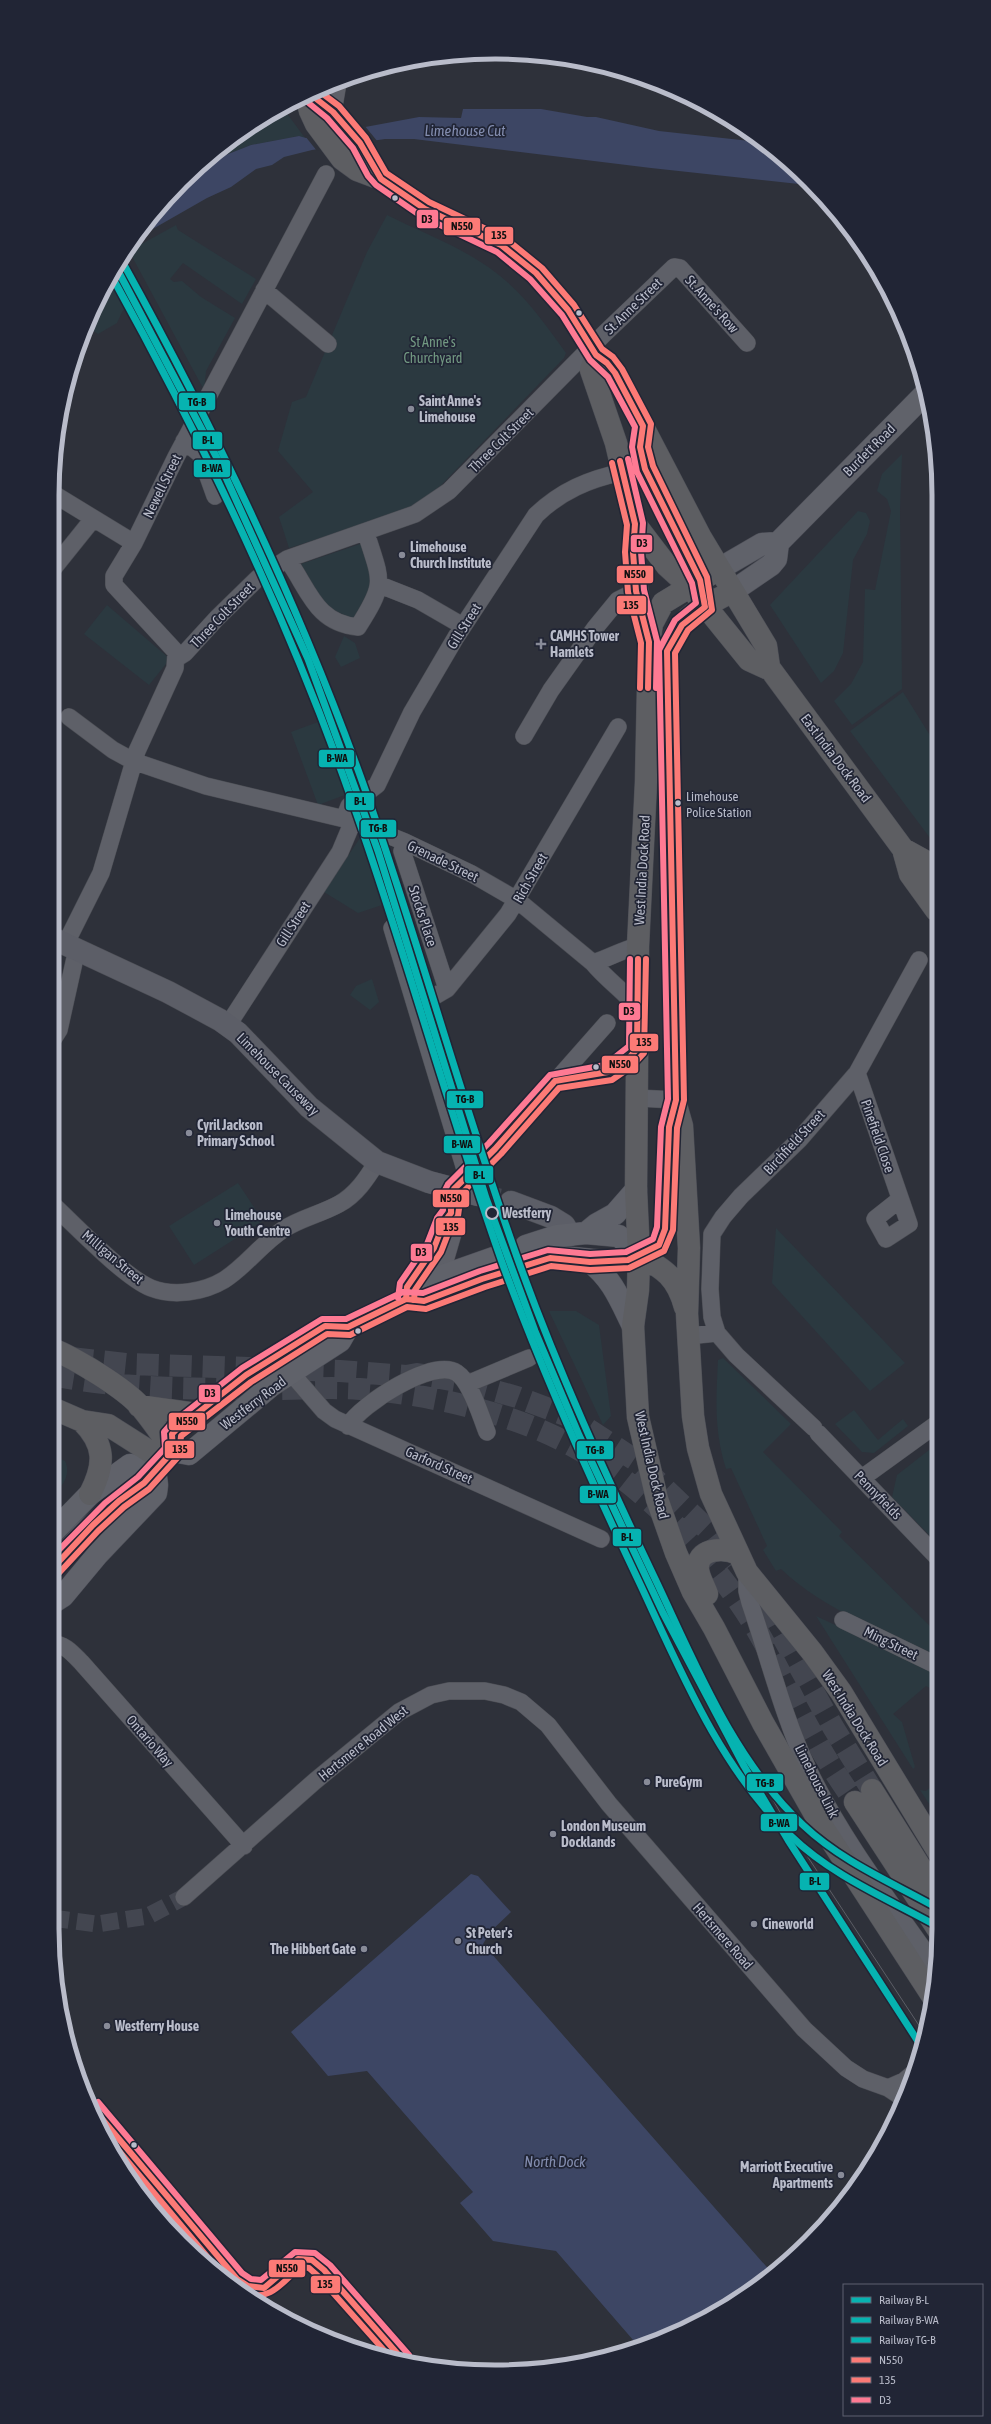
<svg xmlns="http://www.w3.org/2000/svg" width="991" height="2424" font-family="'Asap Condensed',sans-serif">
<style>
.green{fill:#2b3940}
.water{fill:#3d4664}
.pier{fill:#2e313a}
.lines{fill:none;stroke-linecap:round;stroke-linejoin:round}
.street-tunnel{stroke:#434650;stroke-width:17;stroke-dasharray:17 8;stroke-linecap:butt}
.secondary-tunnel{stroke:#434650;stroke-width:22;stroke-dasharray:22 11;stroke-linecap:butt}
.primary-tunnel{stroke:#434650;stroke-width:22;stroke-dasharray:22 11;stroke-linecap:butt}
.highway-tunnel{stroke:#434650;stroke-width:22;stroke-dasharray:22 11;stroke-linecap:butt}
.street-casing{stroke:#4a4c53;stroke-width:18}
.secondary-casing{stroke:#4a4c53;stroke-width:23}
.primary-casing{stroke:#4c4e57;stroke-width:23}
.highway-casing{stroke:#4b4d55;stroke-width:23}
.street{stroke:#5e6068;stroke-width:17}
.secondary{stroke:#5c5e67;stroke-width:22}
.primary{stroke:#60626a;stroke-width:22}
.highway{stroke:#5d5e62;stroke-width:22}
.tram{stroke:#5c5e66;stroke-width:1}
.bus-1-casing{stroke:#212535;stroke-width:9}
.bus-2-casing{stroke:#212535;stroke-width:9}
.bus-3-casing{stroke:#212535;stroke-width:9}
.bus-1{stroke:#fc7a76;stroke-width:6}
.bus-2{stroke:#fc7a76;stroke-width:6}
.bus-3{stroke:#fe7a93;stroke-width:6}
.rail-1-casing{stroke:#212535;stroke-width:10}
.rail-2-casing{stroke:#212535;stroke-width:10}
.rail-3-casing{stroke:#212535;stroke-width:10}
.rail-1{stroke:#06b3b1;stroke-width:7}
.rail-2{stroke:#06b3b1;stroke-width:7}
.rail-3{stroke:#06b3b1;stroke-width:7}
.bus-dot{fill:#b9bcca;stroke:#212535;stroke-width:1.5}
.poi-dot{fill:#888b98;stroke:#212535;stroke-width:1.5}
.stop-dot{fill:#212535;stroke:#b9bcca;stroke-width:2}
.labels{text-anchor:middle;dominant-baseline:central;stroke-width:3.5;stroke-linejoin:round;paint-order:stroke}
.bus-label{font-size:13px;fill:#b9bcca;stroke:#212535;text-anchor:start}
.street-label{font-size:14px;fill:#b9bcca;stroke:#212535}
.park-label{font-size:14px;fill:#729982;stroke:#212535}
.poi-label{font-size:14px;font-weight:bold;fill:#b9bcca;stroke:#212535;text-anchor:start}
.stop-label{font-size:14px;font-weight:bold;fill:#b9bcca;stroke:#212535;text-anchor:start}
.water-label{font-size:15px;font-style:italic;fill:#838daf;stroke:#212535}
.rim{fill:none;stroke:#b9bcca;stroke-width:5}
.line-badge{stroke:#212535;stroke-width:1.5}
.pale-badge-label{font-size:11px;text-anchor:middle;font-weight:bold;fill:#111}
</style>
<rect width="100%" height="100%" fill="#2e313a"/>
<path class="green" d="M283,108L305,138L299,136L251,145L203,164L225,144Z
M387,215C421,232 459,246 491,269C522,291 544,322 566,353L564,358L420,507L289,548L279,517L313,492L278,451L292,402L306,397L367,252Z
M176,225L178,230L256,279L242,304L183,263L170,279L174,282L182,281L201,297L235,318L206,371L204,390L129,251Z
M104,290L121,291L130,302L122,312L117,323L98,334L88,327Z
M902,454L900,511L902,689L852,725L834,701L851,684L863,662L865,589L875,590L891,511L887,499L877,491L882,474Z
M858,511L866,513L870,521L867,534L853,560L843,653L834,671L821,683L770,605Z
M363,543L376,582L353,619L325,606L301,564Z
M107,605L170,659L149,685L84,634Z
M344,636L355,643L360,658L341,667L335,657Z
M903,692L936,745V846L850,731Z
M326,719L353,792L318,805L291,732Z
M360,838L369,839L383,882L376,885L382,905L358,913L324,892Z
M372,979L379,1002L370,1010L350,995L356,986Z
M238,1183L263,1221L194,1265L169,1226Z
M776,1228L905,1363L870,1391L772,1283Z
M549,1311H576L599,1325L611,1416L603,1425Z
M723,1358L791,1424L763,1452L842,1532L839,1536L938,1634V1658C885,1632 824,1610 781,1569L776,1571L763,1550L767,1546L731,1468L726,1469C714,1430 716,1401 718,1360Z
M52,1364L64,1371L52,1388Z
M854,1410L878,1440L903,1419L908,1426L874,1453L862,1452L835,1424Z
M938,1443V1544L892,1497L897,1475Z
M52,1455L65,1461C71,1472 64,1488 52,1493Z
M816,1616L938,1673V1692L926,1686L893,1714L902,1722L915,1767L913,1769Z
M937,1781L939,1784V1819L920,1790L926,1791Z"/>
<path class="water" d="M463,109H541L587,117H596L659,131L759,142L808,185L651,168L414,139H385L312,150L284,157L272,165L256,169L231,187L207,198L137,238L162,203L203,164L251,145L299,136L306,138L419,117L461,118Z
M471,1874L478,1876L511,1912L491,1931L483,1944L772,2273L717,2312L640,2348L556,2251L493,2241L460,2203L473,2192L367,2071L328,2076L291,2032Z"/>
<path class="pier" d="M364,125L378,142L317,151L305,136Z"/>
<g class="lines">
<path class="street-tunnel" d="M470,1173L494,1151
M52,1918L97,1924L148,1916L184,1897"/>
<path class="secondary-tunnel" d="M478,1195L511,1202"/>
<path class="primary-tunnel" d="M499,1256L526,1246
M504,1272L532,1263"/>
<path class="highway-tunnel" d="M71,1358L127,1364L340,1371L406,1376L417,1374L463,1382L517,1397L568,1416L635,1460L706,1528L734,1563
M52,1375C125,1390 201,1389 275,1389C303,1389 332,1387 360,1389C429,1394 510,1412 571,1445C642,1483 712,1556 754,1625C776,1662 794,1702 815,1739C827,1761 841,1782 855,1802
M765,1605L833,1727L872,1790"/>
<g class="street-casing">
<path id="street" d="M333,112L338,83
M264,290L328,344
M184,441L200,454L215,496
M52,493L134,543
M287,559C309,589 315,623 358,627C387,582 381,581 366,533
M52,570L93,519
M380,585L418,600L463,626
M177,658L185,653L217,618L258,578L287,559L415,514L449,491L604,334L674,267L680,268L747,343
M69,717L113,750L133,761L206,786L353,821L405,842L472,874L517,900L593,963C607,980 625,992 639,1009
M524,736L551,690L595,628L618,600L636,591
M344,819L349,806L377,785L412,712L456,637L536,515C561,491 589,479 623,472
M405,842L402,851L447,989
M392,928L467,1176
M66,943L101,873L137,751L175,668L176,652L114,585V576L134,543L176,457L326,174
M593,963C609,958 622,950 638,946
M416,1007L447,989L508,914L618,727
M228,1025L340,852L353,821
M52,1041L59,1030L77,949
M857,1073L909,1224L886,1239L875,1219L899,1200
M555,1081C595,1073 607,1084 637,1049
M637,1098L676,1100
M494,1151L607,1023
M52,1204C76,1226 124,1277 151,1288C174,1297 204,1292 224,1280C246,1266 262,1243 284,1229C301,1218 321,1214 339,1204C356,1195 367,1178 377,1162
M443,1287V1268L456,1223C447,1207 450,1194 463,1181
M406,1294L407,1287L434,1248L444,1222L451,1213
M688,1336L717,1333
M292,1374L324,1411L335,1419L601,1539
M467,1384L529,1358
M348,1426C361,1404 434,1357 457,1373C471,1382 481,1417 487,1432
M814,1428L736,1355L717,1333L712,1317L710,1289L712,1234L723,1217L741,1196L799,1140L857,1073L919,960
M818,1433L938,1558
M862,1478L938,1423
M747,1572V1591L750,1603C769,1658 783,1716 808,1769C842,1840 891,1903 936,1967
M843,1620L938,1666
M52,1644C64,1643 73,1654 81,1662L244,1846
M184,1897L315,1781L399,1712L431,1695L449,1691H485L504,1695L521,1702L548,1725L609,1804L804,2029L846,2068L863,2079L888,2088L903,2098
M888,2088L904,2081L916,2071
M92,2107L237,2279L249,2287L263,2289
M142,2194L149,2185L150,2177
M255,2298C262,2290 270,2287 277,2280C294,2261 300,2250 324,2270L403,2360"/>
</g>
<g class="secondary-casing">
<path id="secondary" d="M52,938L168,992L220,1020L238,1033L309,1107L377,1162L429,1182L478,1195
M511,1202L551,1217L564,1225L570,1235
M52,1569L83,1533L121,1499L130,1495L144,1483L155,1468"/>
</g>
<g class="primary-casing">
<path id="primary" d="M719,569L762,544L778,543
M733,591L771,565L776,559L778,543L926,393
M586,1233L597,1224L615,1214L636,1190
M526,1246L557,1236L586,1233L619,1236L639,1255C607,1269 581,1254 550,1258C544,1259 538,1262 532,1263
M590,1262C612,1278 621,1302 633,1326
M406,1299L424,1301L504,1272
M173,1451L189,1454L272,1385L340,1341L348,1327
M166,1457L173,1451L172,1434L246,1375L325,1326L348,1327L406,1299L417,1285L499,1256
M52,1533L90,1494L130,1465L155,1468
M52,1603L63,1596L98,1554L156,1493L157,1485L155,1468"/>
</g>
<g class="highway-casing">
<path id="highway" d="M310,94L333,112L360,143L375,172L381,179L425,209L501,245L536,273L568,310L596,355L607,363L615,373L701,538L766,646L769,667
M306,95L310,111L316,124L342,159L357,170L381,179
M596,355L591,370L616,443L635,524L667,566L690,587L749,660L771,670L903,849L910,874L936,910
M642,431L640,447L645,469L700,580L703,595
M635,524C632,569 637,596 648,639
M719,569L663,603L652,624L649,642L646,782L638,946L636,1190L639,1255L638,1290L633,1326L638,1417L657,1499L676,1553L693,1592L714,1628L763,1723L820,1823L933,1997
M733,591C699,610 683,612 667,651L676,1105L682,1126L689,1248L687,1314L693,1416L698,1448L711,1494L747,1572L812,1652L841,1692L939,1853
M903,849L923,860L936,876
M639,1255L659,1245L665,1229L669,1127L673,1114
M639,1255C664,1269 677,1277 685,1307
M52,1349C75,1358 124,1388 140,1406C152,1420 162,1435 173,1451
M139,1406L196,1414
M52,1408L82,1421L108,1425L163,1460
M82,1421C106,1445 105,1465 90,1494
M707,1594C704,1585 697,1575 698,1566C699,1547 726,1548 738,1554
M872,1790L939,1897
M855,1802L939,1931"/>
</g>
<use href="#street" class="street"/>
<use href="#secondary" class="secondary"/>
<use href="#primary" class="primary"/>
<use href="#highway" class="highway"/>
<path class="tram" d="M739,1741L792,1833L924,2033
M902,1888L939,1917"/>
<g class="bus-1-casing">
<path id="bus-1" d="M620,461L635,524L633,552L636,591L649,642L648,688
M406,1299L407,1287L434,1248L444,1222L451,1213V1196L454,1189L495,1149L555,1081L608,1072L627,1060L637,1049L638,959
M52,1569L93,1525L119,1501L144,1483L173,1451L172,1434L176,1430L246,1375L325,1326L348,1327L406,1299L424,1301L482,1279L550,1258L590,1262L628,1260L659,1245L665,1229L669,1127L676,1100L667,651L682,625L705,607L700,580L645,469L640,447L643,426L615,373L607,363L596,355L568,310L536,273L501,245L425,209L381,179L360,143L333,112L310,94
M92,2107L237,2279L248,2286L264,2288L298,2259L312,2260L324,2270L403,2360"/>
</g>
<g class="bus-2-casing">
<path id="bus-2" d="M612,463L627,525L625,552L628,592L641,643L640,688
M414,1300L415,1290L441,1252L451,1226L458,1216L461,1194L501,1154L559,1088L612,1080L632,1066L644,1053L646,959
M58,1574L98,1531L124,1507L149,1489L179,1456L181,1436L251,1382L327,1334L350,1335L407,1307L426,1309L485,1287L551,1266L590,1270L629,1268L664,1251L673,1230L677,1128L684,1100L675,653L688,630L712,610L707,577L653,466L648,447L651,424L622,369L613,357L602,349L574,305L542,268L505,238L429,202L386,173L366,138L339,106L319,91
M104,2133L230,2284
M245,2294C272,2301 282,2282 300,2267L309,2268L318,2276L390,2357"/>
</g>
<g class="bus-3-casing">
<path id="bus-3" d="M628,459L643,523L641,552L644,590L657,641L656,688
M398,1298L400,1283L427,1244L437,1218L443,1210V1194L448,1184L489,1143L550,1075L605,1065L629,1046L630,959
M52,1557L105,1503L138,1477L165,1448L164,1432L171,1424L242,1368L322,1319H346L403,1292L423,1293L480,1271L548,1250L590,1254L626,1252L653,1239L657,1227L661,1127L668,1099L659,650L675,620L696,603L692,583L637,472L632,447L635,427L608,377L590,360L562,315L530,279L497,252L421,216L376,185L368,176L353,148L327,118L305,100
M98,2102L242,2273L251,2279L261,2280L295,2252L315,2253L330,2265L409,2355"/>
</g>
<use href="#bus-1" class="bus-1"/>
<use href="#bus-2" class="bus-2"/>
<use href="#bus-3" class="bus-3"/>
<g class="rail-1-casing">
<path id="rail-1" d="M116,267L218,460L308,659L378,851L486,1198L535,1331L579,1435L663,1613L744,1766L788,1840L921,2046"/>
</g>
<g class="rail-2-casing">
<path id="rail-2" d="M111,275C204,443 287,616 351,798C406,952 448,1111 503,1265C543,1374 591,1481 641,1586C681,1672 721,1769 791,1836C831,1875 886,1898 935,1925"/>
</g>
<g class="rail-3-casing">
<path id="rail-3" d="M123,263C217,433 301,608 366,792C420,946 462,1103 517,1257C557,1369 607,1478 658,1585C697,1668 735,1762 803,1825C842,1862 893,1883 939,1909"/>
</g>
<use href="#rail-1" class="rail-1"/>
<use href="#rail-2" class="rail-2"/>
<use href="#rail-3" class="rail-3"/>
</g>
<g class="bus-dot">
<circle cx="395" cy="198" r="3.5"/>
<circle cx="579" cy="313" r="3.5"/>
<circle cx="678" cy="803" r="3.5"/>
<circle cx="596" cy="1067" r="3.5"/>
<circle cx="358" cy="1331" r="3.5"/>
<circle cx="134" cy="2145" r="3.5"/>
</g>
<g class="poi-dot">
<circle cx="411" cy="409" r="4"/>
<circle cx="402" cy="555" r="4"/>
<path d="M539 638h4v4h4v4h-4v4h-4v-4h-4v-4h4z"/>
<circle cx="189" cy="1133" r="4"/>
<circle cx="217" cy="1223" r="4"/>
<circle cx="647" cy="1782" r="4"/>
<circle cx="553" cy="1834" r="4"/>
<circle cx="754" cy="1924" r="4"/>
<circle cx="458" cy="1941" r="4"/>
<circle cx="364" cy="1949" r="4"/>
<circle cx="107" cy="2026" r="4"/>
<circle cx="841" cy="2175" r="4"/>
</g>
<circle class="stop-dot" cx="492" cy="1213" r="6"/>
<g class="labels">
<g class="bus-label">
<text x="686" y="796">Limehouse<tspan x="686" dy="16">Police Station</tspan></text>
</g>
<g class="street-label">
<text transform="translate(712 304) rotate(48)">St. Anne's Row</text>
<text transform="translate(633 306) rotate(-44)">St. Anne Street</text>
<text transform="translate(501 440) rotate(-45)">Three Colt Street</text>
<text transform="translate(869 450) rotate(-45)">Burdett Road</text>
<text transform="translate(162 486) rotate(-64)">Newell Street</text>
<text transform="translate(222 615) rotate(-46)">Three Colt Street</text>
<text transform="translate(464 626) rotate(-58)">Gill Street</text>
<text transform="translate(836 758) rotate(53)">East India Dock Road</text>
<text transform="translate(443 861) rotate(26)">Grenade Street</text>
<text transform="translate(642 870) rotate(-87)">West India Dock Road</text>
<text transform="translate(530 878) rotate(-60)">Rich Street</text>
<text transform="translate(423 916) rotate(72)">Stocks Place</text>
<text transform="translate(293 924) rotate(-57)">Gill Street</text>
<text transform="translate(278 1074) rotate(45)">Limehouse Causeway</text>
<text transform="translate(878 1136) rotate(71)">Pinefield Close</text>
<text transform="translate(794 1142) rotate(-47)">Birchfield Street</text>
<text transform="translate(113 1257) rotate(40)">Milligan Street</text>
<text transform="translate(253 1403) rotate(-37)">Westferry Road</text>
<text transform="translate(439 1465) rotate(24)">Garford Street</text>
<text transform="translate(652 1465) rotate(77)">West India Dock Road</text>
<text transform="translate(878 1495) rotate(46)">Pennyfields</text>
<text transform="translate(891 1643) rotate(26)">Ming Street</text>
<text transform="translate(855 1718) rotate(58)">West India Dock Road</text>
<text transform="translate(150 1741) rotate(49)">Ontario Way</text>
<text transform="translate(363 1743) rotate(-39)">Hertsmere Road West</text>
<text transform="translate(817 1781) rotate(63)">Limehouse Link</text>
<text transform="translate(723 1936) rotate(49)">Hertsmere Road</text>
</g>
<g class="park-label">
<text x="433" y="342">St Anne's<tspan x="433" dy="16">Churchyard</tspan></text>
</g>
<g class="poi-label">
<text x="419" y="401">Saint Anne's<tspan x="419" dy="16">Limehouse</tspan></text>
<text x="410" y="547">Limehouse<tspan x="410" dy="16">Church Institute</tspan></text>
<text x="550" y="636">CAMHS Tower<tspan x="550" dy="16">Hamlets</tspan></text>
<text x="197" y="1125">Cyril Jackson<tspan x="197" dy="16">Primary School</tspan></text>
<text x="225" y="1215">Limehouse<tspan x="225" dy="16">Youth Centre</tspan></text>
<text x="655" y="1782">PureGym</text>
<text x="561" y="1826">London Museum<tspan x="561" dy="16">Docklands</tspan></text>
<text x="762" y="1924">Cineworld</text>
<text x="466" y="1933">St Peter's<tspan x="466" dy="16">Church</tspan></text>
<text x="356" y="1949" text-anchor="end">The Hibbert Gate</text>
<text x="115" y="2026">Westferry House</text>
<text x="833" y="2167" text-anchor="end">Marriott Executive<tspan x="833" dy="16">Apartments</tspan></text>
</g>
<g class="stop-label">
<text x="502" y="1213">Westferry</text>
</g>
<g class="water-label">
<text x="465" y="130">Limehouse Cut</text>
<text x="555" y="2161">North Dock</text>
</g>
</g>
<path d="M0 0H991V2424H0ZM495 59H496A436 436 0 0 1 932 495V1929A436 436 0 0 1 496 2365H495A436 436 0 0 1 59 1929V495A436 436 0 0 1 495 59Z" fill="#212535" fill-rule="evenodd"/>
<path class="rim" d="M495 59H496A436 436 0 0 1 932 495V1929A436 436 0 0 1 496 2365H495A436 436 0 0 1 59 1929V495A436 436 0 0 1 495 59Z"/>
<g class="line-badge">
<rect x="416" y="209" width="23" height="20" rx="4" fill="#fe7a93"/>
<rect x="443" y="217" width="38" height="19" rx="4" fill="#fc7a76"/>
<rect x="484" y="226" width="30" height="19" rx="4" fill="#fc7a76"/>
<rect x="178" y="392" width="38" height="19" rx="4" fill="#06b3b1"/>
<rect x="192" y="431" width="31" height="19" rx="4" fill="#06b3b1"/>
<rect x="193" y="459" width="38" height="19" rx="4" fill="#06b3b1"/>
<rect x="630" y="534" width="23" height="19" rx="4" fill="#fe7a93"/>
<rect x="616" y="565" width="38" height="19" rx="4" fill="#fc7a76"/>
<rect x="616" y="595" width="31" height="20" rx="4" fill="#fc7a76"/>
<rect x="318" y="749" width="37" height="19" rx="4" fill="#06b3b1"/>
<rect x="345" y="792" width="30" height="19" rx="4" fill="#06b3b1"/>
<rect x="360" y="819" width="37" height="19" rx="4" fill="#06b3b1"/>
<rect x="618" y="1002" width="23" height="19" rx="4" fill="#fe7a93"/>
<rect x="629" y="1033" width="30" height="19" rx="4" fill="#fc7a76"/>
<rect x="601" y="1055" width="38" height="19" rx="4" fill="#fc7a76"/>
<rect x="446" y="1090" width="38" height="19" rx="4" fill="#06b3b1"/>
<rect x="443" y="1135" width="38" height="19" rx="4" fill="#06b3b1"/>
<rect x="464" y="1165" width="30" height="19" rx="4" fill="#06b3b1"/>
<rect x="432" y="1189" width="38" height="19" rx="4" fill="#fc7a76"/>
<rect x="435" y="1217" width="31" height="19" rx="4" fill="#fc7a76"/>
<rect x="410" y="1243" width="23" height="19" rx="4" fill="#fe7a93"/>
<rect x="198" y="1384" width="23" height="19" rx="4" fill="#fe7a93"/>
<rect x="168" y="1412" width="38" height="19" rx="4" fill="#fc7a76"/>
<rect x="164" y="1440" width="31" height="19" rx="4" fill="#fc7a76"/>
<rect x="576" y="1440" width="38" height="20" rx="4" fill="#06b3b1"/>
<rect x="579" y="1485" width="38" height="19" rx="4" fill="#06b3b1"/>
<rect x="612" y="1528" width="30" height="19" rx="4" fill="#06b3b1"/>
<rect x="746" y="1773" width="38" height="19" rx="4" fill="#06b3b1"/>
<rect x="760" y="1813" width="38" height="19" rx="4" fill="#06b3b1"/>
<rect x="799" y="1872" width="31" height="19" rx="4" fill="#06b3b1"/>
<rect x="268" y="2259" width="38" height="19" rx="4" fill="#fc7a76"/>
<rect x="310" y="2275" width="31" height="19" rx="4" fill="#fc7a76"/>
</g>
<g class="pale-badge-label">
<text x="427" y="223">D3</text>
<text x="462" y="230">N550</text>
<text x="499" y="239">135</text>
<text x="197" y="406">TG-B</text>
<text x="208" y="444">B-L</text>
<text x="212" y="472">B-WA</text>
<text x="642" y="547">D3</text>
<text x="635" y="578">N550</text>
<text x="631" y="609">135</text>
<text x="337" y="762">B-WA</text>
<text x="360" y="805">B-L</text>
<text x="378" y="832">TG-B</text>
<text x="629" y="1015">D3</text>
<text x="644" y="1046">135</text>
<text x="620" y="1068">N550</text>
<text x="465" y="1103">TG-B</text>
<text x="462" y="1148">B-WA</text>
<text x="479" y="1179">B-L</text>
<text x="451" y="1202">N550</text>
<text x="451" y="1231">135</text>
<text x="421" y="1256">D3</text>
<text x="210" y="1397">D3</text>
<text x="187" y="1425">N550</text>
<text x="180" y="1453">135</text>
<text x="595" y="1454">TG-B</text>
<text x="598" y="1498">B-WA</text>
<text x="627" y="1541">B-L</text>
<text x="765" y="1787">TG-B</text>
<text x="779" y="1827">B-WA</text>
<text x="815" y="1885">B-L</text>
<text x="287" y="2272">N550</text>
<text x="325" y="2288">135</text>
</g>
<rect x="843" y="2284" width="140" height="132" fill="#212535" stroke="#5e6171"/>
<rect x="851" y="2297" width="20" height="6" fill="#06b3b1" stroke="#5e6171"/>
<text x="879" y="2304" font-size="12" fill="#b9bcca">Railway B-L</text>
<rect x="851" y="2317" width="20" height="6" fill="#06b3b1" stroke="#5e6171"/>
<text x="879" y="2324" font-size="12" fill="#b9bcca">Railway B-WA</text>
<rect x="851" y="2337" width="20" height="6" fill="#06b3b1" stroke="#5e6171"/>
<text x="879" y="2344" font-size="12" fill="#b9bcca">Railway TG-B</text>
<rect x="851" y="2357" width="20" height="6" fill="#fc7a76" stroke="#5e6171"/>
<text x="879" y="2364" font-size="12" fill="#b9bcca">N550</text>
<rect x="851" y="2377" width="20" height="6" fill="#fc7a76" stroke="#5e6171"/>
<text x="879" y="2384" font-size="12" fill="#b9bcca">135</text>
<rect x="851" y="2397" width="20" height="6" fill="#fe7a93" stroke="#5e6171"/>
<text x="879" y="2404" font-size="12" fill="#b9bcca">D3</text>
</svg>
